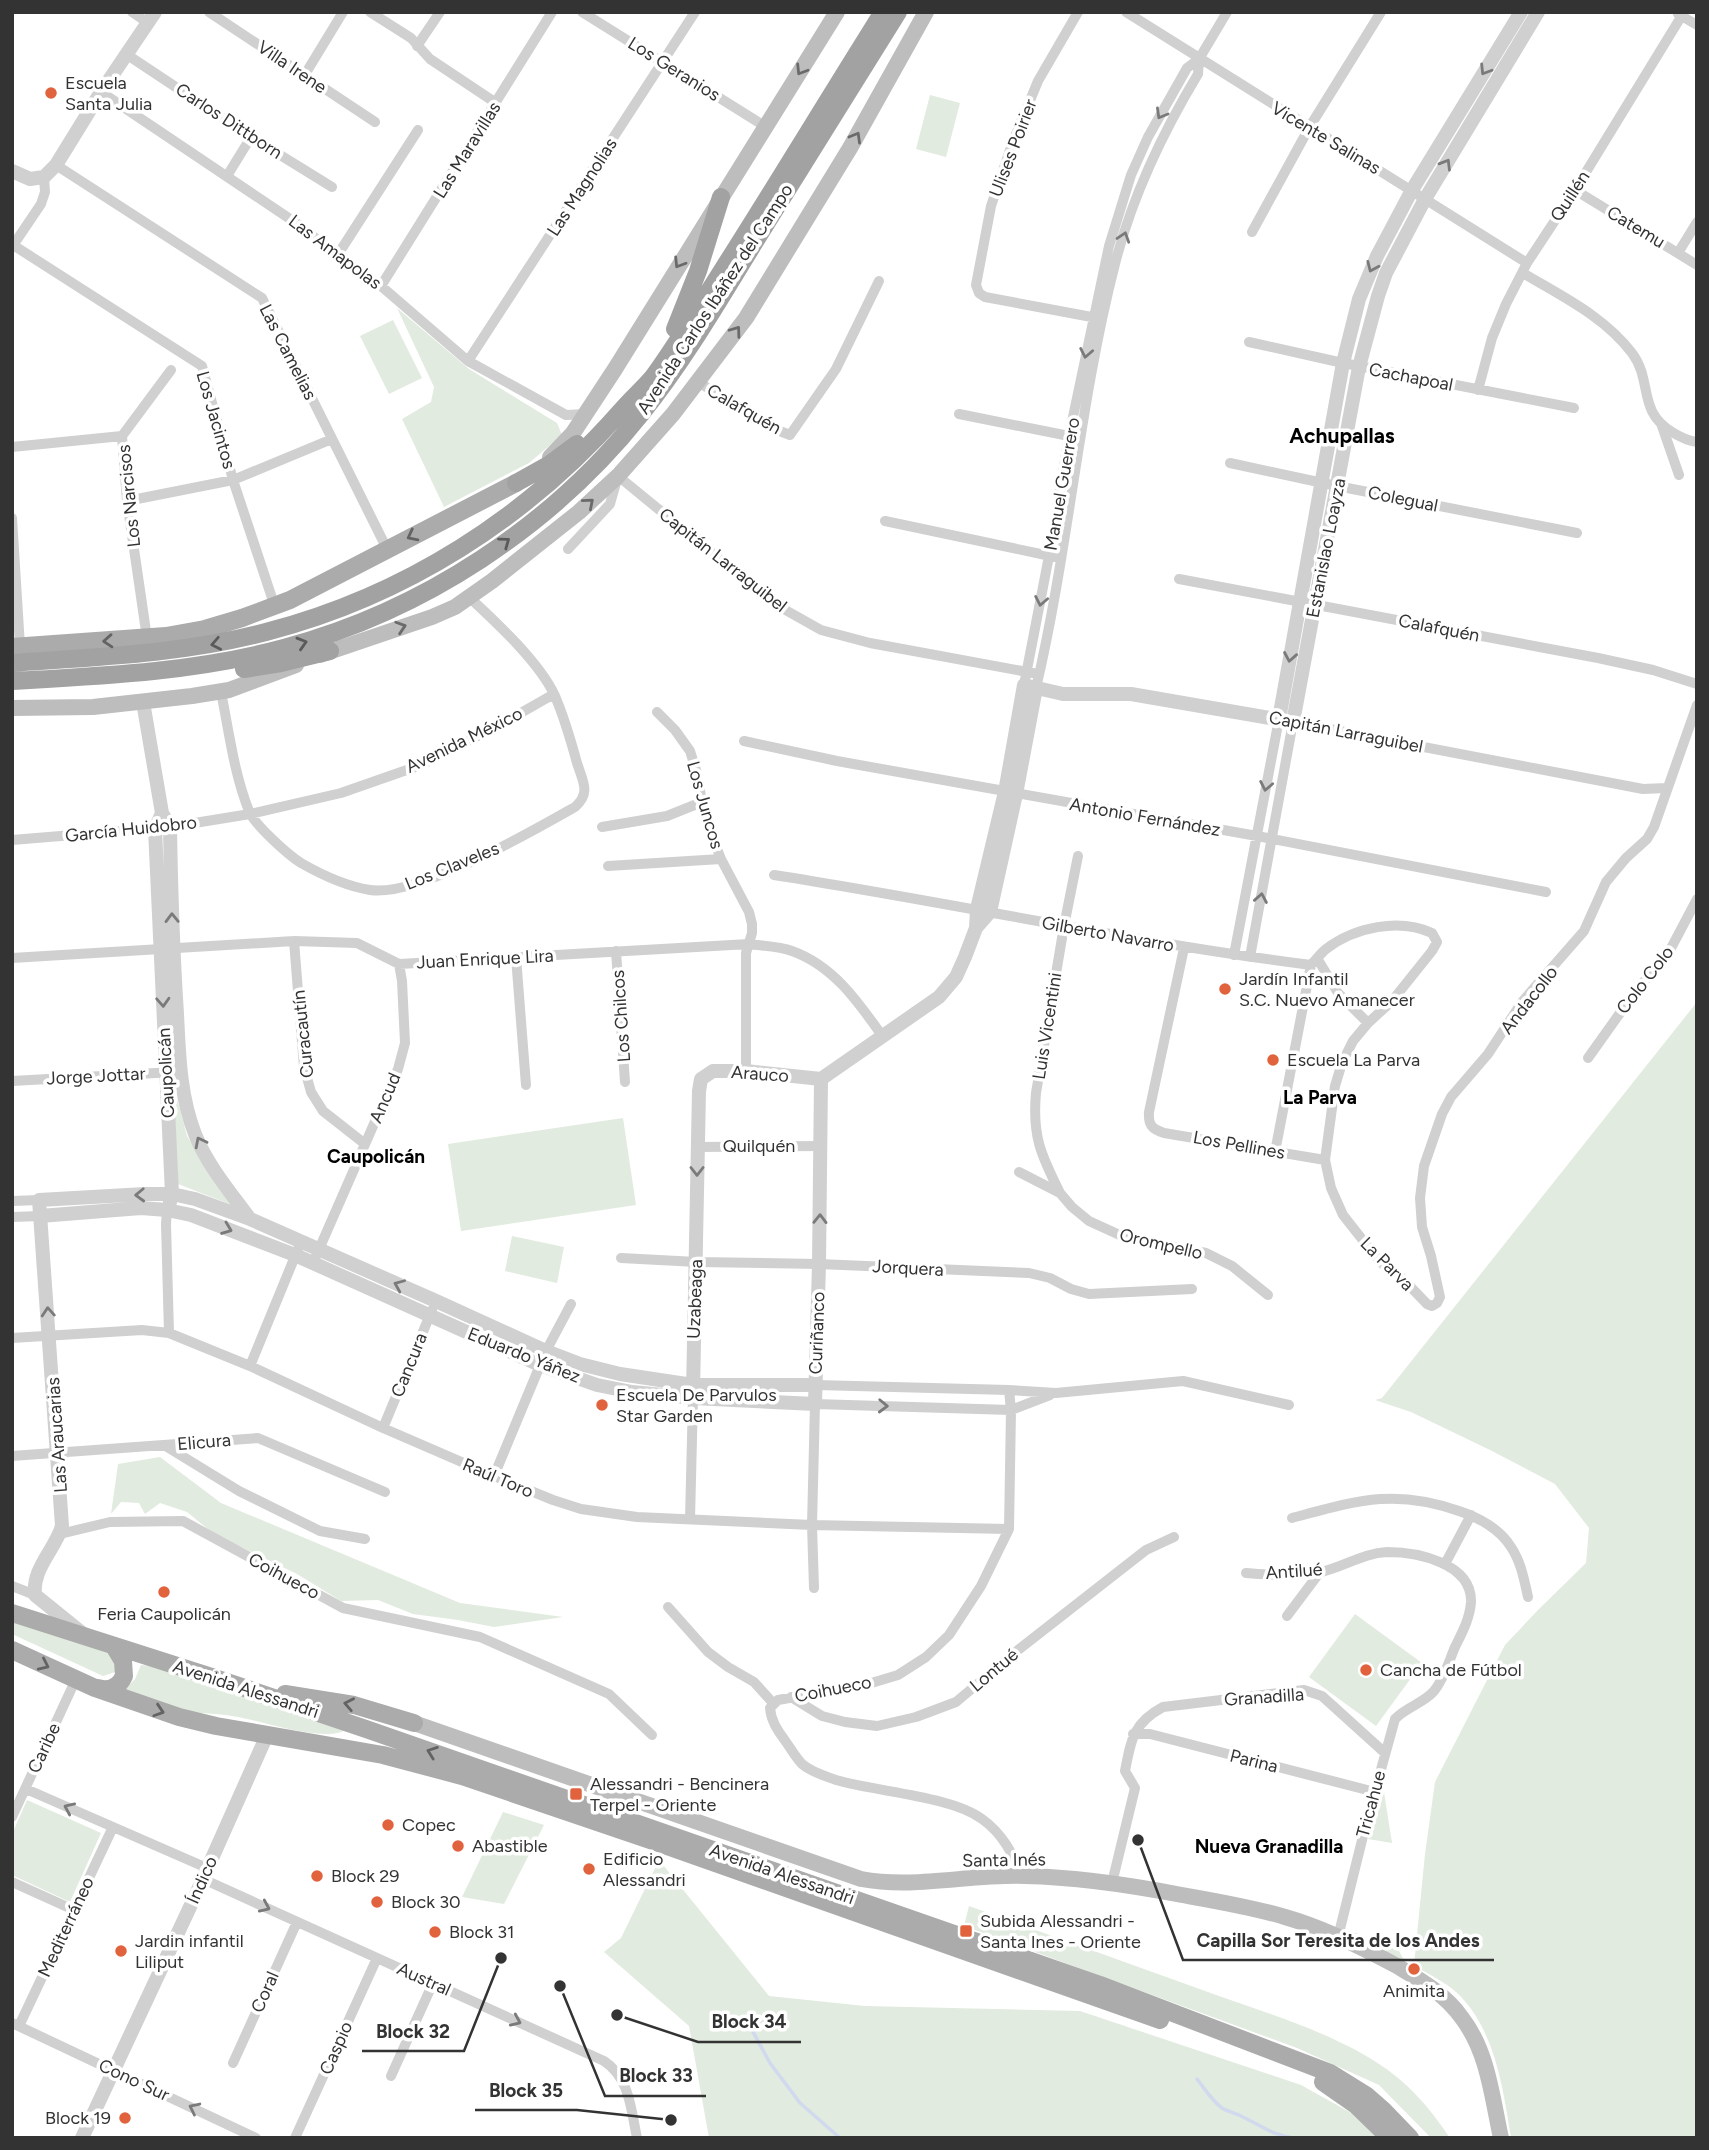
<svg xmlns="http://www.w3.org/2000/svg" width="1709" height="2150" font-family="Figtree,sans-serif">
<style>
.green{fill:#e2ebdf}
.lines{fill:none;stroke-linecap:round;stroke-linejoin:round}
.stream{stroke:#d0d9ed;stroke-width:3.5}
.minor{stroke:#d0d0d0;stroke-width:10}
.tertiary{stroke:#d0d0d0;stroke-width:14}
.secondary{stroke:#bdbdbd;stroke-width:16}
.primary{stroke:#ababab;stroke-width:18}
.trunk{stroke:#a2a2a2;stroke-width:18}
.oneway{stroke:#6a6a6a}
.oneway2{stroke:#7a7a7a}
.oneway3{stroke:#636363}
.oneway4{stroke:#5a5a5a}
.poi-dot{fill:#e0633e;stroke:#fff;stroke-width:2.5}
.labels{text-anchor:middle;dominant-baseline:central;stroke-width:7;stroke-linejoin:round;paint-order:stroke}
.street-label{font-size:18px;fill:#333;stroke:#fff}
.poi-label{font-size:18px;fill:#333;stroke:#fff;text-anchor:start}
.neighbourhood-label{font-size:19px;font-weight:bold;fill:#000;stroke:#fff}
.quarter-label{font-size:21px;font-weight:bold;fill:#000;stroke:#fff}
.leader{fill:none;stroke:#333;stroke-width:2.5}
.callout-dot{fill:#333;stroke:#fff;stroke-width:2.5}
.callout-label{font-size:19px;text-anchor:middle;font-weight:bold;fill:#333;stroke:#fff;stroke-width:7;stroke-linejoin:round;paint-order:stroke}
</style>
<rect width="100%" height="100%" fill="#fff"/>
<path class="green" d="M930,95L960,103L946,157L916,149Z
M397,308L469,369L557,423L562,435L529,463L444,507L402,419L431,402L434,387Z
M393,320L422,378L389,394L360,336Z
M1697,1002V2138H1511C1503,2088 1495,2028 1456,1992C1444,1981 1427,1974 1414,1965L1425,1854L1435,1782L1505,1645L1537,1611L1586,1563L1589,1528L1555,1484L1490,1450L1411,1412L1375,1400L1382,1398Z
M173,1083L187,1136L232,1205L178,1184Z
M623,1118L636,1205L461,1231L448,1144Z
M512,1236L564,1247L557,1283L505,1271Z
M160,1457L221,1503L460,1603L563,1617L494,1627L458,1620L413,1614L378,1600L341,1601L297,1574L214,1534L187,1512L160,1503L145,1514L139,1503L121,1502L111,1514L118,1464Z
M1355,1614L1422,1663L1376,1726L1309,1677Z
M12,1618L111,1654L119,1662L115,1672L103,1676L12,1634Z
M141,1665L165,1667L348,1728C329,1745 262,1721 238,1717C218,1713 198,1714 179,1710C160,1705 141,1698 122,1692L135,1679Z
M1380,1785L1383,1786L1392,1843L1368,1839Z
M27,1800L101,1833L70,1902L12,1875V1834Z
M503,1812L544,1825L504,1904L462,1897Z
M659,1860L769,1996L865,2006L1080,2011L1301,2085L1362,2119L1377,2138H709L689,2026L604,1952L621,1938Z
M969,1906C1052,1936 1136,1966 1219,1996C1270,2014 1331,2033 1376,2062C1407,2081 1430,2108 1450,2138H1431L1379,2085L1297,2048L964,1926Z
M1351,1931L1399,1951L1406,1964L1350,1934Z"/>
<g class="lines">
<path class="stream" d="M746,2019L770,2063L800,2103L840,2138
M1197,2079C1205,2089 1212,2101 1222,2108C1228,2112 1236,2113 1243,2117C1262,2126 1270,2134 1293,2138"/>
<path class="minor" d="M132,12L148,23
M209,12L375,122
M370,12L411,38L430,59L496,103
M582,12L766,127
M1078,12L1038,81L1012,144L991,206L976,285L979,293L985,297L1097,318
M1126,12L1527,263
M1678,14L1697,25
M417,46L440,12
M126,54L251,137L332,187
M304,76L343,12
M101,92L302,227L337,256L381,286L468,361L566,415L586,414
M56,165L262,298L387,549
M227,176L251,137
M1575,190L1697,265
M1252,232L1309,128L1381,12
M13,245L202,366L233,480L275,607
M12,247L41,204L45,192L44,177
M1678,253L1697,222
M337,256L418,130
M1523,273C1561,296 1604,316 1632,353C1653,381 1637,411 1672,432C1680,437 1688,441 1697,442
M381,286L552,12
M1249,342L1343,363L1574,408
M468,361L695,12
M698,382L777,430L790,435L836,369L879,281
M1478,390L1492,338L1506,304L1527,263L1575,190L1684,12
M959,414L1074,437
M1662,426L1679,475
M12,447L122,436
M1230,463L1337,486L1577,533
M127,501L233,480L332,439
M12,518L20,646
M885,521L1055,557
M568,549L610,504L618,476L773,603L821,630L870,643L1033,673
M1179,579L1598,658L1653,670L1697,684
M147,638L127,501L122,436L171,370
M1024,685L1049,556L1069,436L1109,246L1131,175L1148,137L1187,68L1199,59L1227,12
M1036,688C1069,548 1079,403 1115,264C1132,197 1163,132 1198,74L1199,59
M221,692C229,731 234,774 249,811C255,825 287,854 301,863C322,875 345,886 370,890C418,897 531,832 575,807C591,793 583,782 577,763C571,741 564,717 555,696C540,663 497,623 470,598
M657,712L675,730L690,751L696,770L703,806L710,831L721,859L749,912L752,924V933L746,953V1071
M744,741L837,761L1257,836L1546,892
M602,827L667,816L702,802
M12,840L170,827L250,814L341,793L421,765L505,722L554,694
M608,866L721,859
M774,875C954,903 1131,942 1311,965C1316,960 1321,953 1326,949C1355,927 1399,918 1432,933L1437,942L1432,951L1392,1001L1368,1023L1353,1041L1342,1063L1335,1086L1325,1160L1331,1188L1343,1215L1380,1262L1402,1278L1427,1304L1432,1306L1437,1303L1440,1297L1431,1256L1422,1227L1420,1198L1424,1166L1442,1114L1451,1097L1488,1054L1522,1002L1584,931L1606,882L1626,858L1647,839L1654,827L1697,705
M294,941L304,1067L311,1092L323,1111L365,1144
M1184,948L1149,1112C1148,1125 1152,1129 1164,1133L1325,1160
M616,951L625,1082
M1234,955L1279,719
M516,957L526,1085
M1250,957L1293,722L1643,789L1666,788
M12,958L294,941L357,943L399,964L749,944C762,946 779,946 792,951C834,966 859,1003 883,1037
M1317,958L1338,993L1368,1023
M1588,1058L1635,992L1669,952L1697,899
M12,1081L174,1072
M697,1147L821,1146
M1275,1152L1311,965
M1019,1172L1060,1193L1072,1207L1089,1221L1124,1237L1206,1253L1232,1266L1268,1295
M1060,1193C1041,1155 1032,1136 1036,1093L1064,926L1078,856
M12,1201L39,1200
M167,1210L166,1224L169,1333
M12,1217L40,1216
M621,1258L697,1262L819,1264L1029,1273L1050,1278L1071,1289L1089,1294L1192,1289
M313,1263L398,1069L405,1043L402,981L399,964
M12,1338L142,1330L169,1333L250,1366L383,1428L494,1476L553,1500L581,1509L637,1517L812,1525L1009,1529
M250,1366L298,1249
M816,1385L1009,1390L1056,1393L1183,1381L1289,1405
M1009,1390L1011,1410L1009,1529L981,1586L949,1635L926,1657L898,1675L868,1684L778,1700L770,1708C771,1722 779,1732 786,1742C791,1749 796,1758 802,1764C811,1772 825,1776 836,1780C877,1792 951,1796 982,1819C1002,1833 1013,1854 1022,1876
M383,1428L432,1310
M164,1445L239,1491L320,1531L365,1539
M12,1456L258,1438L385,1492
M494,1476L546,1351L571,1304
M1292,1518C1356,1501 1394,1488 1459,1511C1478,1517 1500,1529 1511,1547C1521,1562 1524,1579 1528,1597
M690,1519L693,1398
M60,1534L110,1522L183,1521L343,1608L480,1637L609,1694L652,1735
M1445,1564L1471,1515
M1246,1573C1265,1575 1302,1576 1321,1572C1344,1567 1363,1553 1387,1552C1417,1552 1472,1563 1471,1602C1470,1618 1462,1633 1455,1647C1449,1661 1444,1679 1434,1691C1424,1703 1406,1707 1395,1719L1367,1820L1338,1937
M12,1586L35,1595
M814,1588L812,1525L815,1404L1011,1410L1050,1395
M668,1607L708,1652L728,1667L754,1682L773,1703
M1287,1616L1320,1572
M791,1697L822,1716L845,1722L877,1726L916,1717L956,1702L1018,1650L1146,1550L1174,1537
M1133,1734H1150L1375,1792
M26,1789L207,1868
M12,1817L76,1679
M203,1879L604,2061C630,2078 631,2110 637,2138
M12,1882L74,1910
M1112,1883L1135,1788L1125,1771C1131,1740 1133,1723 1163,1707L1304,1690L1322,1696L1385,1753
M12,2023L256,2138
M19,2026L113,1827
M233,2063L297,1922
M391,2076L433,1983
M295,2138L377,1958"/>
<path class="tertiary" d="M12,171L30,179L44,177L56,165L101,92L155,12
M143,702L162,813L170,827C171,890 173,952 177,1014C179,1055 180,1096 195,1134C207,1165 231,1193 250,1219
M1279,719L1343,363L1359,299L1377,256L1412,190L1521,12
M162,813L155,829L172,1194L170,1202
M976,928L990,912L1016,794L1036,688
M821,1079L939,997L956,977L965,957L976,928L977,909L1005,792L1024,685L1063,694H1131L1293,722L1359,367L1378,296L1386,273L1425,199L1538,12
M40,1216L141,1208L167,1210L191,1215L295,1255L540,1365L597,1385L632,1392L693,1398L815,1404L819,1264L821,1079
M693,1392L699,1091L701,1079L713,1071H746L821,1079
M82,1633L35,1595C32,1568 55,1550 62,1526L39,1200L145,1194H172L195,1199L250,1219L436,1301L546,1351L580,1364L620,1374L693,1385H816
M82,2138L197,1892L267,1735"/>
<path class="secondary" d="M550,457L573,433L615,369L837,12
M320,655L432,617L455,607L492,581L579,512L618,476L673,414L746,318L850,148L926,12
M12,708L93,707L192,696L229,690L296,665
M414,1723L861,1879C915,1889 970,1874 1025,1876C1078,1877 1130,1885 1182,1895C1216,1901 1252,1907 1285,1917C1324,1928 1362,1947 1397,1966C1422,1981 1445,1994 1462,2018C1488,2052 1492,2097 1501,2138"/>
<path class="primary" d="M12,647L166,636L205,629L242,618L290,600L516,483
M12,1613L212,1677L366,1729L1100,1985L1330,2073L1367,2096L1383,2110L1410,2138
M12,1650L95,1688L179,1717L216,1726L383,1755L462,1776L650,1840L1160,2020
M98,1688C110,1692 119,1687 124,1676L123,1661L114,1646
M285,1694L354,1705L414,1723
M1323,2082L1356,2105L1390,2138"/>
<path class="trunk" d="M675,329L698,271L721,197
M516,483L550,464L577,444
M12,663C97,657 183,654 266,632C405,596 527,518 621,411C631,399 643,389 653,377C678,343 700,305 723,269C777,184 829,98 883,12
M244,669L281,663L330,651
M12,681C103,676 195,672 284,648C423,611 552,526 641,414C686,358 722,295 759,235C806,160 852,86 898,12"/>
</g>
<defs><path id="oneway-chevron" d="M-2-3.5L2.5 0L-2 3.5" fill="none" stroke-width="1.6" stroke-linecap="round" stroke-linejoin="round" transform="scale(1.75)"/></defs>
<g class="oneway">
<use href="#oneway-chevron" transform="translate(801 70) rotate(122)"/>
<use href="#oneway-chevron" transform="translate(856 137) rotate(-60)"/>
<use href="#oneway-chevron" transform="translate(679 263) rotate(122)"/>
<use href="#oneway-chevron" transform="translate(736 331) rotate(-54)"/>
<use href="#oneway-chevron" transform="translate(589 503) rotate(-41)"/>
<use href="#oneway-chevron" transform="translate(401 627) rotate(-18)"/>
</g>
<g class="oneway2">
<use href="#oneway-chevron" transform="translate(1485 70) rotate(122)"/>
<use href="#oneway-chevron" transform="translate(1161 114) rotate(120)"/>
<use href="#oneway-chevron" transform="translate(1446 164) rotate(-59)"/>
<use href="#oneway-chevron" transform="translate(1124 237) rotate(-72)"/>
<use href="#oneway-chevron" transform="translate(1372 267) rotate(114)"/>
<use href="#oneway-chevron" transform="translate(1086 353) rotate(101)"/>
<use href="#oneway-chevron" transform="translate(1041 601) rotate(101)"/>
<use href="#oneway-chevron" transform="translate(1290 657) rotate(100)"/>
<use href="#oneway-chevron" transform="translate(1266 786) rotate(101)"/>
<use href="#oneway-chevron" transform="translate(1261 898) rotate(-80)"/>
<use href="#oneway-chevron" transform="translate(172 918) rotate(-91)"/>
<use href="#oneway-chevron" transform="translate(163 1002) rotate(87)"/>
<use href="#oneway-chevron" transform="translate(200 1142) rotate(-117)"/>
<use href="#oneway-chevron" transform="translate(697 1171) rotate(90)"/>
<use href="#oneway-chevron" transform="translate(140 1195) rotate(178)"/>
<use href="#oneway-chevron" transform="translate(820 1219) rotate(-89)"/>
<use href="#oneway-chevron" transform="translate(227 1229) rotate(21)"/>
<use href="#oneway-chevron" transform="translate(399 1285) rotate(-157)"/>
<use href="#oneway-chevron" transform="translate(48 1312) rotate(-94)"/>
<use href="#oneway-chevron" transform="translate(883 1406) rotate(2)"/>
<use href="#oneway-chevron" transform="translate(69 1808) rotate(-156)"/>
<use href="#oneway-chevron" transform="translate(265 1907) rotate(24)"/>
<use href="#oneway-chevron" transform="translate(516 2021) rotate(24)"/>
<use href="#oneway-chevron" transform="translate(194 2108) rotate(-154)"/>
</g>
<g class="oneway3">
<use href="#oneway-chevron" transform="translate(412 536) rotate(153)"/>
<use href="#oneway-chevron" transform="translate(108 641) rotate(176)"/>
<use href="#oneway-chevron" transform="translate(44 1665) rotate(25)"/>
<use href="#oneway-chevron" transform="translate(349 1704) rotate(-169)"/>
<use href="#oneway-chevron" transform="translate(159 1711) rotate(18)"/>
<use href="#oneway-chevron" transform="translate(432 1752) rotate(-160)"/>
</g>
<g class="oneway4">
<use href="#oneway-chevron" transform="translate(505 542) rotate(-36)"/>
<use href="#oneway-chevron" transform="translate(302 643) rotate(-17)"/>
<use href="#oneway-chevron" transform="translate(216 644) rotate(169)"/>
</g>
<g class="poi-dot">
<circle cx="51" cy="93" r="7"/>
<circle cx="1225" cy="989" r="7"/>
<circle cx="1273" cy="1060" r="7"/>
<circle cx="602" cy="1405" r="7"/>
<circle cx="164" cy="1592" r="7"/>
<circle cx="1366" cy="1670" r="7"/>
<rect x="569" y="1787" width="14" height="14" rx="3.5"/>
<circle cx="388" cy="1825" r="7"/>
<circle cx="458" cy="1846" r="7"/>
<circle cx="589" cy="1869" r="7"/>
<circle cx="317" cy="1876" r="7"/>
<circle cx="377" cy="1902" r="7"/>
<rect x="959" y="1924" width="14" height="14" rx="3.5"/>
<circle cx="435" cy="1932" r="7"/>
<circle cx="121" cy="1951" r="7"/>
<circle cx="1414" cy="1969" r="7"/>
<circle cx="125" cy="2118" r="7"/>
</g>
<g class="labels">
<g class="street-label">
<text transform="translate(292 67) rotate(34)">Villa Irene</text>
<text transform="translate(674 69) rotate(32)">Los Geranios</text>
<text transform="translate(229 121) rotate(33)">Carlos Dittborn</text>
<text transform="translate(1326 138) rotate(31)">Vicente Salinas</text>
<text transform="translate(1013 148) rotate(-69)">Ulises Poirier</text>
<text transform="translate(467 150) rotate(-58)">Las Maravillas</text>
<text transform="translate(582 187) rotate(-57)">Las Magnolias</text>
<text transform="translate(1570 196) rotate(-57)">Quillén</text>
<text transform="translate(1636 227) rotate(31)">Catemu</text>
<text transform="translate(335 252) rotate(37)">Las Amapolas</text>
<text transform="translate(715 299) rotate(-57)">Avenida Carlos Ibáñez del Campo</text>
<text transform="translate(288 352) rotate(63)">Las Camelias</text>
<text transform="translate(1411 377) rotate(11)">Cachapoal</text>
<text transform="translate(744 409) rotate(30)">Calafquén</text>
<text transform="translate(216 420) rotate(74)">Los Jacintos</text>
<text transform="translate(1062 484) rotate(-80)">Manuel Guerrero</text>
<text transform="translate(129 496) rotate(-96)">Los Narcisos</text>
<text transform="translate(1403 499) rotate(11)">Colegual</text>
<text transform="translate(1326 548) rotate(-79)">Estanislao Loayza</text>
<text transform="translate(723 560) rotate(38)">Capitán Larraguibel</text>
<text transform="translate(1439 628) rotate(11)">Calafquén</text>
<text transform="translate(1346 732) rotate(11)">Capitán Larraguibel</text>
<text transform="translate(464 740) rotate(-26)">Avenida México</text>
<text transform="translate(705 805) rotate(74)">Los Juncos</text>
<text transform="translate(1145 817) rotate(10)">Antonio Fernández</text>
<text transform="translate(131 829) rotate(-6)">García Huidobro</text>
<text transform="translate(452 866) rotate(-22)">Los Claveles</text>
<text transform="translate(1108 934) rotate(10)">Gilberto Navarro</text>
<text transform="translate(485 959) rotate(-3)">Juan Enrique Lira</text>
<text transform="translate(1645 980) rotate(-52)">Colo Colo</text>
<text transform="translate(1529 1000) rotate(-52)">Andacollo</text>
<text transform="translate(621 1016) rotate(-94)">Los Chilcos</text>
<text transform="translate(1047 1026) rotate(-81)">Luis Vicentini</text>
<text transform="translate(303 1034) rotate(-96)">Curacautín</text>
<text transform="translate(166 1073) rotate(-93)">Caupolicán</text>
<text transform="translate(760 1074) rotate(4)">Arauco</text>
<text transform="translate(96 1076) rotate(-3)">Jorge Jottar</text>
<text transform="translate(385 1098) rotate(-67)">Ancud</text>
<text transform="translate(1239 1145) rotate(10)">Los Pellines</text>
<text x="759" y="1146">Quilquén</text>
<text transform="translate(1161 1244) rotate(13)">Orompello</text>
<text transform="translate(1387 1264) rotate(45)">La Parva</text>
<text transform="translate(908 1268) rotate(3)">Jorquera</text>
<text transform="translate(695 1299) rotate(-88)">Uzabeaga</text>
<text transform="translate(817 1333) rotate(-88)">Curiñanco</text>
<text transform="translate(524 1355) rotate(22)">Eduardo Yáñez</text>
<text transform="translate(409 1365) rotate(-68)">Cancura</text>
<text transform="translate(57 1435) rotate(-94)">Las Araucarias</text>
<text transform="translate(204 1442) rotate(-5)">Elicura</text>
<text transform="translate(498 1478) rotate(23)">Raúl Toro</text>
<text transform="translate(1294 1571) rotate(-4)">Antilué</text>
<text transform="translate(284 1576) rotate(28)">Coihueco</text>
<text transform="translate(994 1670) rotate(-40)">Lontué</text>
<text transform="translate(246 1689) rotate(18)">Avenida Alessandri</text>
<text transform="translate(833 1689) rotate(-11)">Coihueco</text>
<text transform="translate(1264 1697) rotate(-4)">Granadilla</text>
<text transform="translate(44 1748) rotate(-65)">Caribe</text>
<text transform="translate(1254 1761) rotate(14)">Parina</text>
<text transform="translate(1371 1804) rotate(-75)">Tricahue</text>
<text transform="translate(1004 1860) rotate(-1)">Santa Inés</text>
<text transform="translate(782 1874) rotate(19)">Avenida Alessandri</text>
<text transform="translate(202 1880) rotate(-66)">Índico</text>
<text transform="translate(66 1927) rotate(-65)">Mediterráneo</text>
<text transform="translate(424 1979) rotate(24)">Austral</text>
<text transform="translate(265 1992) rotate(-66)">Coral</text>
<text transform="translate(336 2048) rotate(-66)">Caspio</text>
<text transform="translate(134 2080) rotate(25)">Cono Sur</text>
</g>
<g class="poi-label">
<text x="65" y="83">Escuela<tspan x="65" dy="21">Santa Julia</tspan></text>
<text x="1239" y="979">Jardín Infantil<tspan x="1239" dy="21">S.C. Nuevo Amanecer</tspan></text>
<text x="1287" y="1060">Escuela La Parva</text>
<text x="616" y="1395">Escuela De Parvulos<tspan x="616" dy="21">Star Garden</tspan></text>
<text x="164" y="1614" text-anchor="middle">Feria Caupolicán</text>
<text x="1380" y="1670">Cancha de Fútbol</text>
<text x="590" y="1784">Alessandri - Bencinera<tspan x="590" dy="21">Terpel - Oriente</tspan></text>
<text x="402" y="1825">Copec</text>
<text x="472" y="1846">Abastible</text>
<text x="603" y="1859">Edificio<tspan x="603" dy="21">Alessandri</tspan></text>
<text x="331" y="1876">Block 29</text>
<text x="391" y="1902">Block 30</text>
<text x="980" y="1921">Subida Alessandri -<tspan x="980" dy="21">Santa Ines - Oriente</tspan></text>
<text x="449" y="1932">Block 31</text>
<text x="135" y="1941">Jardin infantil<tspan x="135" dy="21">Liliput</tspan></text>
<text x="1414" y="1991" text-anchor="middle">Animita</text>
<text x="111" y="2118" text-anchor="end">Block 19</text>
</g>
<g class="neighbourhood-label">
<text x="1320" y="1097">La Parva</text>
<text x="376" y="1156">Caupolicán</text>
<text x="1269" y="1846">Nueva Granadilla</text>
</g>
<g class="quarter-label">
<text x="1342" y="435">Achupallas</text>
</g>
</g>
<path class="leader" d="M1138 1840L1183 1960H1494M617 2015L698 2042H801M501 1958L464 2051H362M560 1986L605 2096H706M671 2120L577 2110H475"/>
<g class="callout-dot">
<circle cx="1138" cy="1840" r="7"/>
<circle cx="617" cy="2015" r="7"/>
<circle cx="501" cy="1958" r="7"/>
<circle cx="560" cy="1986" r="7"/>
<circle cx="671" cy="2120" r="7"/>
</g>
<g class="callout-label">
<text x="1338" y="1947">Capilla Sor Teresita de los Andes</text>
<text x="749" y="2028">Block 34</text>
<text x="413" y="2038">Block 32</text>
<text x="656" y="2082">Block 33</text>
<text x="526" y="2097">Block 35</text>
</g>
<rect width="1709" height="2150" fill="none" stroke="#333333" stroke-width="28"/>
</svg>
